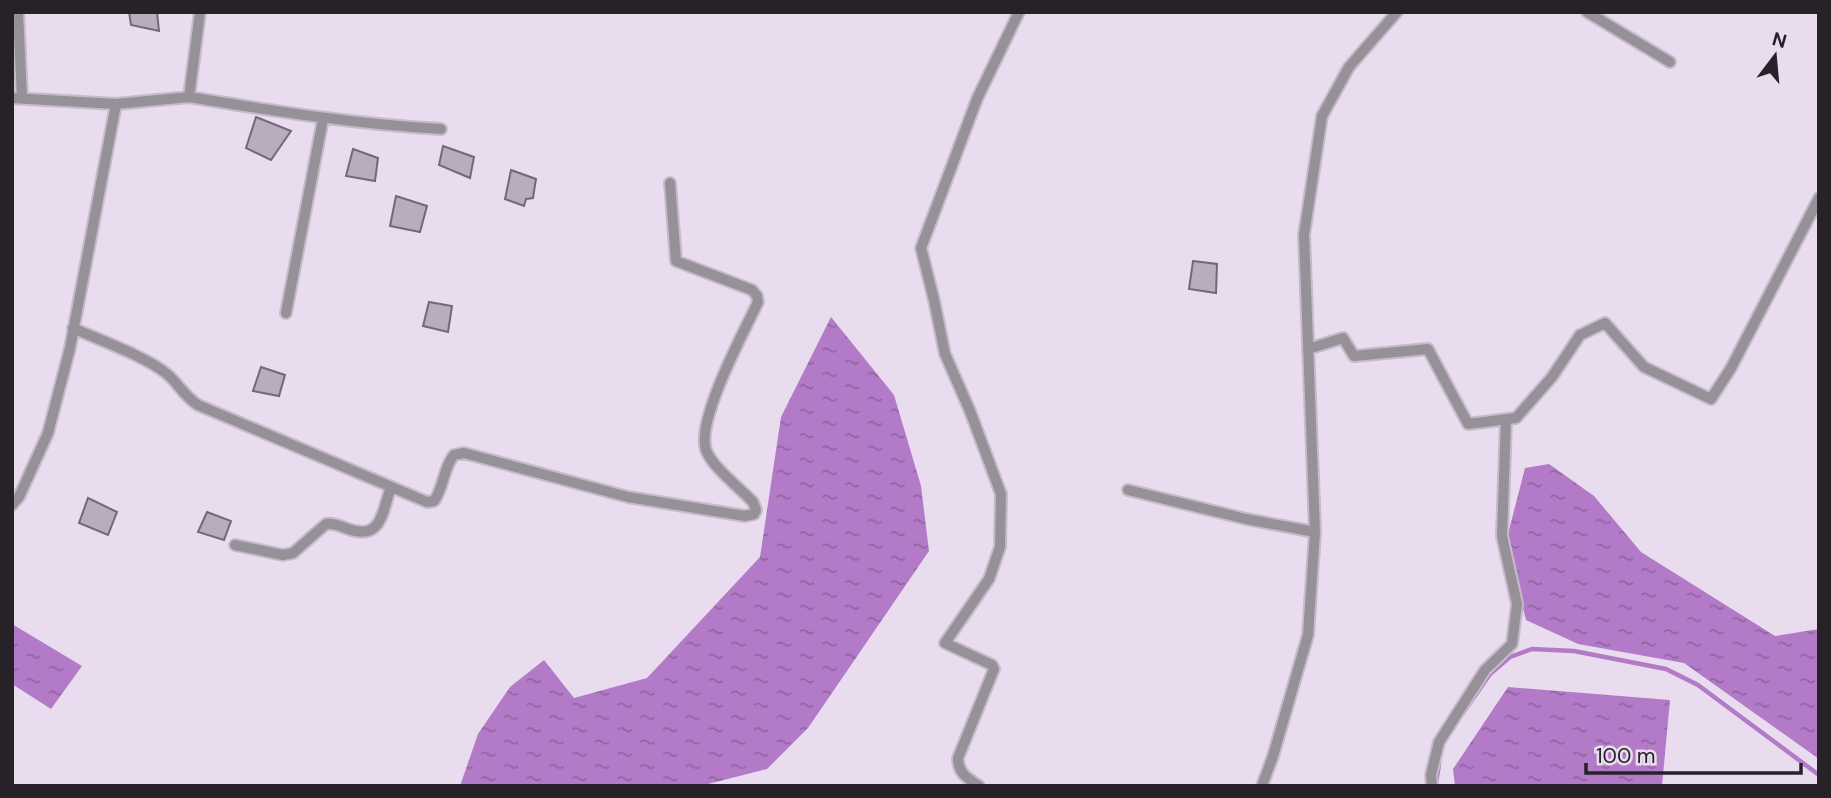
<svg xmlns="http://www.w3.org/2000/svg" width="1831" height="798" font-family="'DM Sans',sans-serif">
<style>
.water{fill:url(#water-ripples)}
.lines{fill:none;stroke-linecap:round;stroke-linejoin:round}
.stream{stroke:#b37ac8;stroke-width:4.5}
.building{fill:#b8acbd;stroke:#746878;stroke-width:2}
.street-casing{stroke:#c6bbca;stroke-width:14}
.street{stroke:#969199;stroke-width:10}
</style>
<defs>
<pattern id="water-ripples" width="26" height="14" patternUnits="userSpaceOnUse" patternTransform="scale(1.75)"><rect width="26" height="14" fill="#b37ac8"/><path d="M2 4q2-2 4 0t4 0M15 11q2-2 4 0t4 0" fill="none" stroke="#9264a2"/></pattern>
</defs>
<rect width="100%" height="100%" fill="#e9dcee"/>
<path class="water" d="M831,317L894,395L921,486L929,551L808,728L767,769L700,786H460L478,734L510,687L544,660L574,698L647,678L760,557L781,417Z
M1549,464L1594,496L1641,552L1775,636L1819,629V759L1684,663L1578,644L1526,620L1506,542L1525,468Z
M12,624L82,666L51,709L12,684Z
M1508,687L1670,700L1662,786H1455L1453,769Z"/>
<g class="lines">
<path class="stream" d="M1463,713L1490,674L1510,657L1532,649L1574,651L1666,669L1698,685L1819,775
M1436,783L1439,764"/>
</g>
<path class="building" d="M129,12H157L159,31L131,25Z
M256,117L291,131L271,160L246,148Z
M443,146L474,157L470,178L439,165Z
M353,149L378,158L375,181L346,176Z
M511,170L536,179L533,198L526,199L524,206L505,199Z
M396,196L427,206L420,232L390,226Z
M1193,261L1217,264L1216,293L1189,289Z
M429,302L452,306L448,332L423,326Z
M261,367L285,375L279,396L253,391Z
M88,498L117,512L108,535L79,523Z
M207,512L231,521L224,540L198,532Z"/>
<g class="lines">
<g class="street-casing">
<path id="street" d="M18,12L22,98
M1587,12L1670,62
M189,97C274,111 354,124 441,129
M12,98L116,104
M286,313L323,119
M73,328C99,340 147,357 167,374C179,384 183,395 198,405L427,502L434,501C444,488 443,468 454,455L464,453L628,497L745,516L754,514L756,510L753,502C740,488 712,467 706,450C696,420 744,332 758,302L757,296L752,290L676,261L670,183
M1308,349L1343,338L1354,356L1428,349L1468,424L1516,418L1552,377L1580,335L1605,323L1644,367L1711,399L1731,368L1819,198
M1128,490L1246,519L1315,532
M12,505L19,497L48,433L70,348L116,104L189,97L200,12
M235,545L283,555L293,553L326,524C334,523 340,526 348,529C382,541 382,512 391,487
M979,786C967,778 958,773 958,758L994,669L992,665L945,643L989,579L1000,547L1001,494L970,411L945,354L934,300L921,248L977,99L1019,12
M1262,786L1273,756L1308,635L1315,532L1304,235L1322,116L1349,67L1397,12
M1432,786L1431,775L1439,742L1485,670L1512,644L1517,604L1502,536L1506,420"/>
</g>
<use href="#street" class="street"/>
</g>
<rect width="1831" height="798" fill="none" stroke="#272228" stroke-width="28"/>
<g transform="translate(1775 56) rotate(16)" stroke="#e9dcee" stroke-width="5" paint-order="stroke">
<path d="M0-5L12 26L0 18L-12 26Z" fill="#272228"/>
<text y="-10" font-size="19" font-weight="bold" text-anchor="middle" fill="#272228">N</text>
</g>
<path d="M1586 763v10h215v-10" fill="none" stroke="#272228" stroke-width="3.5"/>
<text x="1596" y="763" font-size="21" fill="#272228" stroke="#e9dcee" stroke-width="5" paint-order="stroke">100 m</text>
</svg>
